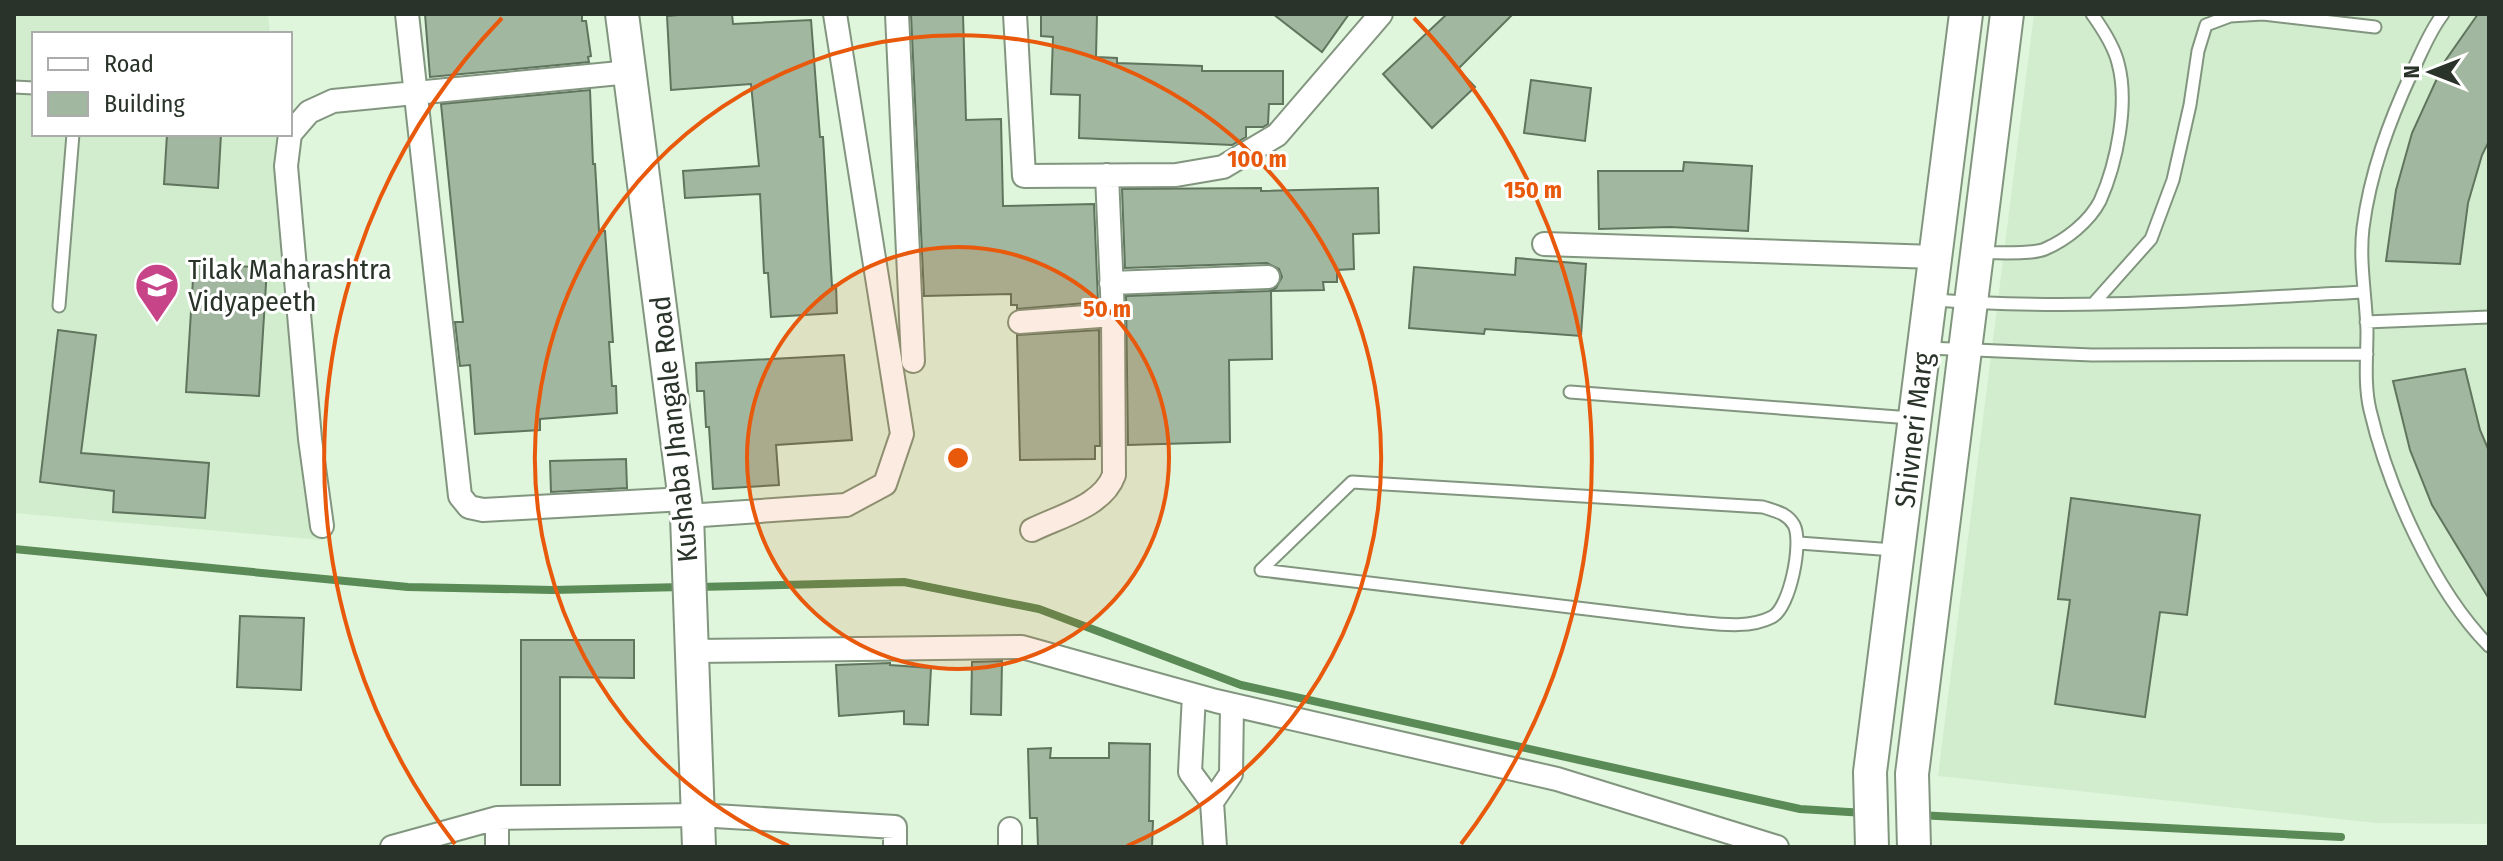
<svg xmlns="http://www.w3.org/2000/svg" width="2503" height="861" font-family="'Fira Sans Condensed',sans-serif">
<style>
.built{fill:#d1edce}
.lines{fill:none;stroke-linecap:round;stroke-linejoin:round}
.stream{stroke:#5a8a55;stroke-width:8}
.building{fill:#a2b79f;stroke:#60745e;stroke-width:2}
.lane-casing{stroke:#82967f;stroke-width:15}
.street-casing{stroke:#82967f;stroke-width:26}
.secondary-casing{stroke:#82967f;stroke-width:36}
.lane{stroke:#fff;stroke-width:11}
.street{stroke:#fff;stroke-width:22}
.secondary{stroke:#fff;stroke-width:32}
.ring{fill:none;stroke:#e8590c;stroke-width:4}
.labels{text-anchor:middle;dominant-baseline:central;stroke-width:6;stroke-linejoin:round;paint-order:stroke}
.poi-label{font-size:28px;fill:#2a3329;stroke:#fff;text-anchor:start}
.street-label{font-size:28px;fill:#2a3329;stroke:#fff}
.centre{fill:#e8590c;stroke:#fff;stroke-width:4}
.ring-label{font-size:24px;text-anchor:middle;font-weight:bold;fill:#e8590c;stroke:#fff;stroke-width:6;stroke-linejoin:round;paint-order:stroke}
</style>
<rect width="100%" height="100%" fill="#dff5dc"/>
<path class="built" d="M14,14H268L270,34H34V134H280L323,540L14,513Z
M2034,14H2489V824L2377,823L1938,776Z"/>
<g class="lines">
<path class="stream" d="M14,549L408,587L552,590L683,587
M697,587L904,582L1039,609L1241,685L1800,809L1865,813
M1918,815L2341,837"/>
</g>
<path class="building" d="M425,14H582V21H586L591,56L588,57L589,62L430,77Z
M690,14H732L733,24L811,20L820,137H823L832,286L836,285L837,313L771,317L768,273H764L760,194L685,198L683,171L759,166L751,84L671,90L667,16Z
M911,14H963L966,120L1001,119L1003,206L1094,204L1098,302L1017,309V305H1011V294L924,296Z
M1041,14H1097L1096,57L1117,58V63L1202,66V71H1283V104H1269L1268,124L1263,127H1246V137L1232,145L1079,138L1080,95L1051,94L1053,37L1041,36Z
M1273,14H1349L1322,52Z
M1447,14H1513L1458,69L1475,87L1432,128L1383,74Z
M2478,14H2489V141L2482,155L2468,203L2460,264L2386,261L2396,190L2412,133L2445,61Z
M1531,80L1591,88L1585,141L1524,133Z
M590,90L593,164H595L599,231H605L613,342H609L612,386H616L617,413L540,419V430L475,434L470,365L460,366L455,322H463L441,104Z
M167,134H221L218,188L164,184Z
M1684,162L1752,166L1748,231L1670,227L1599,229L1598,171H1683Z
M1261,188V191L1378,188L1379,233L1353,234L1354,269L1337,270V282H1323L1324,290L1271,291L1272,359L1229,360L1230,442L1128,445L1126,296L1269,291L1276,288L1282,277L1279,269L1267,263L1125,268L1122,189Z
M1516,258L1586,264L1581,336L1485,329L1484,334L1409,328L1414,267L1515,275Z
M194,263L267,268L259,396L186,392Z
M58,330L96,335L81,453L209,463L205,518L113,512L114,491L40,482Z
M1099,330L1100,446H1095V459L1020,460L1017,335Z
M844,355L852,440L776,445L779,485L713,489L709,427H706L704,391H697L696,363Z
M2465,369L2480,430L2489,451V599L2432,505L2410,450L2393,381Z
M626,459L627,488L551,492L550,461Z
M2071,498L2200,515L2187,615L2160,612L2145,717L2055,704L2070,600L2058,599Z
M240,616L304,618L301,690L237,687Z
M521,640H634V678L560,677V785H521Z
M1002,661L1001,715L971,714L972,662Z
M890,663V665L931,668L928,725L904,724V711L839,716L836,665Z
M1109,743L1150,744L1149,821H1153L1152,847H1038L1037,818H1030L1028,749L1051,748L1050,758H1109Z"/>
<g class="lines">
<g class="lane-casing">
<path id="lane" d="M2443,14C2429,32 2422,52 2412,72C2389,122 2370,173 2363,228C2359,262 2366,297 2367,331C2367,356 2364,385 2370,410C2388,487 2433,589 2489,646
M14,87L34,88
M1978,253C1995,252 2031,255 2045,249C2066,240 2089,222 2100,201C2117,163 2129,103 2118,63C2114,46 2102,28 2092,14
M1934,300C2077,311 2222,299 2364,292
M2094,303L2151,239L2173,180L2190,105L2198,51L2206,25L2230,16L2263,14L2375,27
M59,306L73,134
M2366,322L2489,317
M1928,348L2092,355L2367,354
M1570,392L1911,418
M1352,482L1763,507C1775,511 1787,513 1794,525C1803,542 1790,608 1772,617C1747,630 1713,623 1686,621L1261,570Z
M1799,543L1894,550"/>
</g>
<g class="street-casing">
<path id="street" d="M407,14L460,496L469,507L483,510L685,499
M897,14L913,361
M1015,14L1024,176L1176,175L1223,167L1277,135L1381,14
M290,134L286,166L310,439L322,526
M290,134L309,112L333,101L630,72
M1544,244L1935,257
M1111,283L1268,277
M1020,322L1113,315
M687,516L846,505L885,484L902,434L835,14
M1032,530C1060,516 1103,506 1114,475L1113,315L1107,175
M693,651L1022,647L1216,701L1557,779L1777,847
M1194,695L1190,772L1212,802L1215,847
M1212,802L1231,774L1232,705
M497,818V847
M1010,829V847
M392,847L497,818L698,815L895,827V847"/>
</g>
<g class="secondary-casing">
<path id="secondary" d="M622,14L687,516L699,847
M1872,847L1870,772L1966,14
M1914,847L1912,774L2007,14"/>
</g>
<use href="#lane" class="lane"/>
<use href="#street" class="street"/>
<use href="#secondary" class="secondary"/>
</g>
<circle cx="958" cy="458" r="211" fill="#e8590c" fill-opacity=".12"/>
<g class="ring">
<circle cx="958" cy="458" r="211"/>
<path d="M789 846A423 423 0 1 1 1127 846"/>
<path d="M455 844A634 634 0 0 1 502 18M1414 18A634 634 0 0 1 1461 844"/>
</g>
<defs>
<g id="university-pin" transform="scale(2.3)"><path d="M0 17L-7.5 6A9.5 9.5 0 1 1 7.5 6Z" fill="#c84488" stroke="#fff"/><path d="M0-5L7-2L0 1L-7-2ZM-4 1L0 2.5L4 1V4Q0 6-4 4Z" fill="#fff"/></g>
</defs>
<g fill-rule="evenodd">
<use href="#university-pin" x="157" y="285"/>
</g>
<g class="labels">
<g class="poi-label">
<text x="188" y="269">Tilak Maharashtra<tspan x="188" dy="32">Vidyapeeth</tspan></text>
</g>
<g class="street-label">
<text transform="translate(674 429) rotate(-96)">Kushaba Jhangale Road</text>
<text transform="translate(1914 430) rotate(-83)">Shivneri Marg</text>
</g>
</g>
<circle cx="958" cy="458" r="12" class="centre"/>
<g class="ring-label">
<text x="1257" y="167">100 m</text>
<text x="1533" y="198">150 m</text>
<text x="1107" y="317">50 m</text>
</g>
<rect width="2503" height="861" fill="none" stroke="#2a3329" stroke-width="32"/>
<rect x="32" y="32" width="260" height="104" fill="#ffffff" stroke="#aaada9" stroke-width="2"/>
<rect x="48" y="58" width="40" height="12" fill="#ffffff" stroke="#aaada9" stroke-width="2"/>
<text x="104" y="72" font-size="24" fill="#2a3329">Road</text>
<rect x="48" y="92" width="40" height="24" fill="#a2b79f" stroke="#aaada9" stroke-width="2"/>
<text x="104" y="112" font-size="24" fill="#2a3329">Building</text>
<g transform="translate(2431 72) rotate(270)" stroke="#ffffff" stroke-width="6" paint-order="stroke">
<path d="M0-6L14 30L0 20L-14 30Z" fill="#2a3329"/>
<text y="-12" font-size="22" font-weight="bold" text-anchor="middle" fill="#2a3329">N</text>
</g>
</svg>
